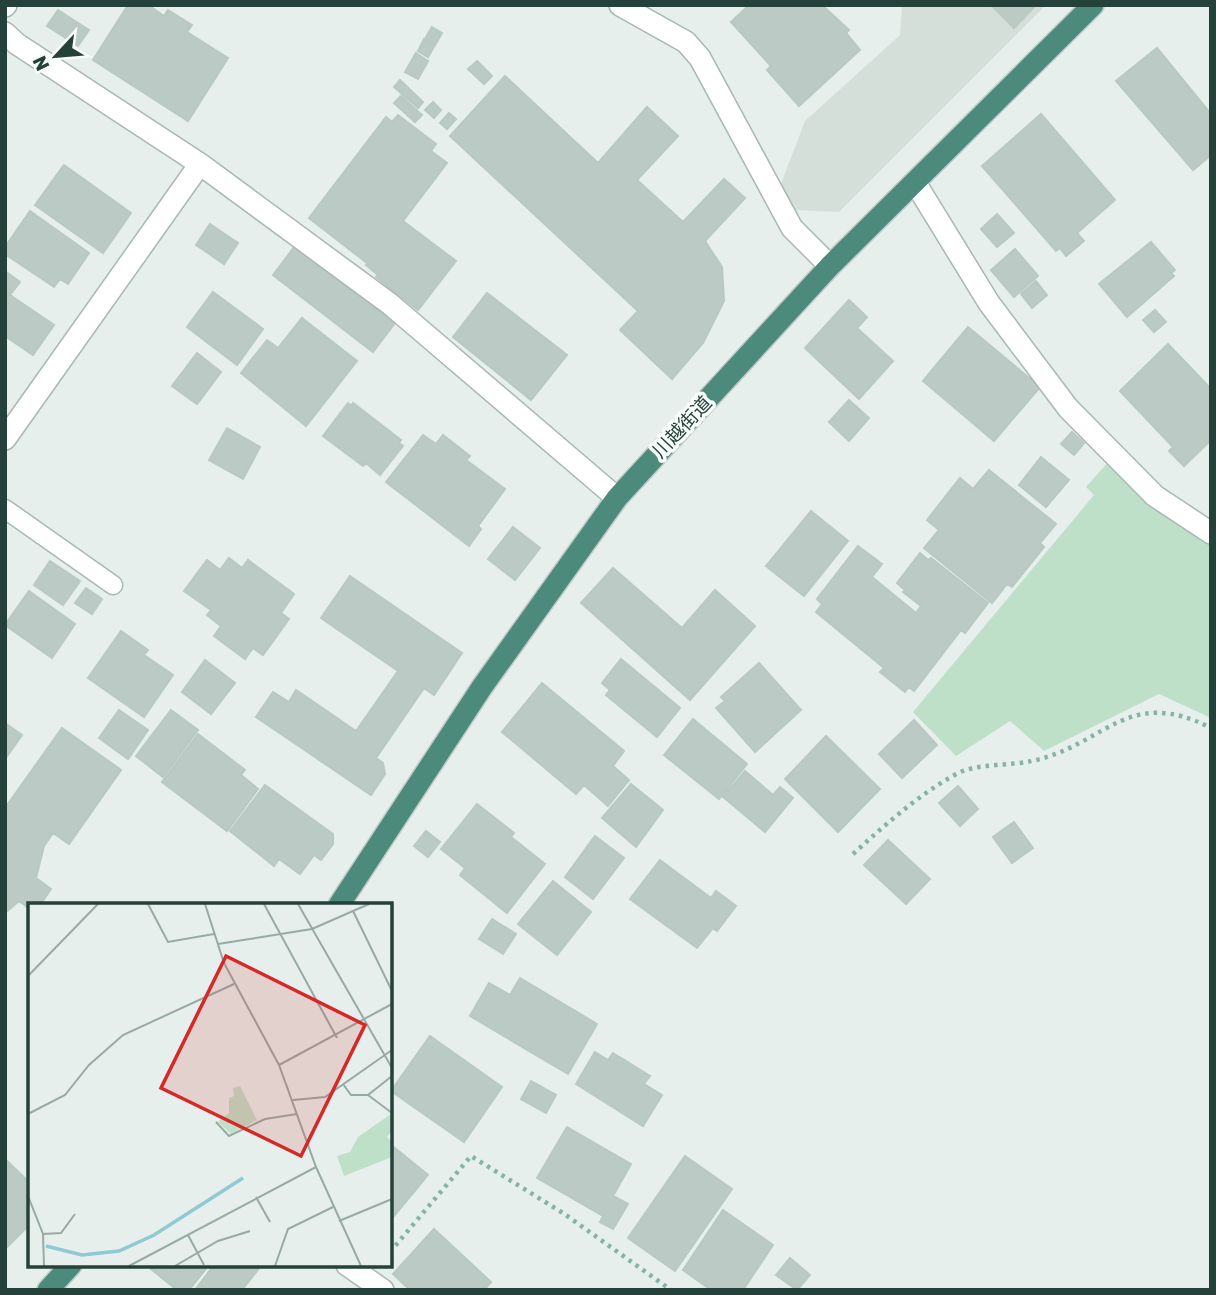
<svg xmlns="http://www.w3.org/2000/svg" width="1216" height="1295" font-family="Rubik,'Noto Sans JP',sans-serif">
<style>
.built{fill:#d4dfda}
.green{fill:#bfe0c8}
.building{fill:#bbcac4;stroke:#b8c9c2;stroke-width:2}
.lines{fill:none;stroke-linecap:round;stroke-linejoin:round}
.service-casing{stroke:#a8b8b2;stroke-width:21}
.minor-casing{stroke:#a8b8b2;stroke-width:24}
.trunk-casing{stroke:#c2cac8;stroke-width:24}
.path{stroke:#86b3a5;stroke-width:4.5;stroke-dasharray:3.5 5;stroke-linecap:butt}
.service{stroke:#fff;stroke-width:18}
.minor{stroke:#fff;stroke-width:21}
.trunk{stroke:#4c8a7c;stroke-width:21}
.labels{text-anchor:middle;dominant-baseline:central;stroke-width:7;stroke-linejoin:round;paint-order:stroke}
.street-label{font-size:19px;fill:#24423a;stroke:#f7fbf9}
.inset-river{fill:none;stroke:#8ec9d4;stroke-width:3.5}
.inset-road{fill:none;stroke:#98aaa4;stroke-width:2}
.view{fill:#d62828;fill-opacity:0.15;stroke:#d62828;stroke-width:3.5}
.inset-edge{fill:none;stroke:#24423a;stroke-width:3.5}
</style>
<rect width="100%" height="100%" fill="#e6efeb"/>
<path class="built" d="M902,5H1046L839,212L795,210L781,184L805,121L900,35Z"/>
<path class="green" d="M1110,460L1149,499L1211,545V718L1159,694L1044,751L1010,721L956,756L913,712L1094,495L1086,487Z"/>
<path class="building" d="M128,5H148L164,16L168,10L192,25L187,32L228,58L188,121L93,60Z
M749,5H822L849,30L846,33L860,50L799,106L767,70L771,66L731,22Z
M991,5H1036L1014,28Z
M58,10L89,30L78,46L47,26Z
M432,27L442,33L435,45L425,39Z
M424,39L435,45L428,57L418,51Z
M1157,48L1211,114V155L1193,170L1116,81Z
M416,53L428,61L418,79L405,72Z
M477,61L492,76L484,84L468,69Z
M505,76L598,163L647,107L678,136L637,180L683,222L724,179L745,198L705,241L722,267L724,301L703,343L672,379L620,330L638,311L450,136Z
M400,80L423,102L418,108L394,87Z
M401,96L422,115L415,122L394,103Z
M433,102L441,110L434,118L425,110Z
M449,113L456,119L447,129L440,123Z
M1041,114L1115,200L1077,233L1084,241L1066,256L1060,248L1056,251L982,166Z
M398,115L436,144L431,151L447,163L403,221L456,261L418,310L376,277L378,275L366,265L367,263L309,218L386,117L392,122Z
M64,165L131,213L103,253L35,205Z
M30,211L89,253L68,284L60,279L54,287L5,254V247Z
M997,214L1014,233L997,247L981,229Z
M210,224L238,243L224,264L196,245Z
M1151,242L1175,270L1171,273L1174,276L1127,317L1099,284Z
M295,246L395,323L373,352L273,275Z
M1015,249L1038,276L1014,297L991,270Z
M5,271L20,282L10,295L54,325L33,355L5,336Z
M1036,281L1047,295L1032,308L1021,294Z
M213,292L263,329L237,365L187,327Z
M487,293L567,355L531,400L453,337Z
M849,300L867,317L857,328L893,361L859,399L805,348Z
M1155,310L1166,322L1154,332L1143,320Z
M302,318L357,361L306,426L241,373L267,340L278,348Z
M968,327L1040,387L994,441L923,381Z
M1168,344L1211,389V440L1184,466L1169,451L1173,447L1120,391Z
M197,353L221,372L197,404L172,386Z
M849,400L869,418L849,441L829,422Z
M348,403L351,406L353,403L401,440L399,443L403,446L380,475L366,463L363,466L323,436Z
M227,428L260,447L243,479L209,460Z
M1072,432L1084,443L1074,455L1061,444Z
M423,435L436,444L443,435L470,456L466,460L505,489L478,526L481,529L469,546L386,482Z
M1041,457L1069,480L1046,507L1019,485Z
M989,470L1056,524L1040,543L1044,547L1012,587L1007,584L992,603L924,548L939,530L927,520L960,478L973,489Z
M811,511L848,541L804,596L766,566Z
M513,527L540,548L515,580L488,559Z
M858,546L882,564L872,577L916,613L921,606L903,592L905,590L897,583L920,553L928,560L931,558L988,603L965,633L961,630L914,691L909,687L905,692L880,672L884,668L816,612L822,604L817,599Z
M229,558L242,568L248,560L294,594L281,613L289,619L263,655L253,648L245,659L214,636L221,626L207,615L211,610L184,591L207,560L220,570Z
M50,561L80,581L63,605L34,585Z
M613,568L682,628L715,590L755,626L690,700L581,603Z
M350,576L462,653L434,695L424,688L376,758L383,763L385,774L371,795L256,717L273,692L289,702L296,690L356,731L398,671L321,618Z
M86,588L102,599L92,614L75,603Z
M29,591L75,624L52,658L5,625Z
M121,631L148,650L144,655L173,675L144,717L88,678Z
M621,659L680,708L657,737L606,695L610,690L602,683Z
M205,660L235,683L211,714L182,692Z
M759,663L801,710L755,752L716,708L725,701L721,697Z
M542,683L624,751L613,766L629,780L608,806L584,785L576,794L502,732Z
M119,710L148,730L128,759L99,738Z
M171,710L198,730L163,777L136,756Z
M693,719L747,764L719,799L664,755Z
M914,720L937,745L902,778L879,754Z
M5,723L22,735L5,759Z
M62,728L121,770L69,844L53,833L44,846L36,878L51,889L40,905H30V909L19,901L5,913V808Z
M198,734L245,770L241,775L258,789L227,831L162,782Z
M826,736L880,789L838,832L785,779Z
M745,771L773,795L780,787L793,798L765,832L723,797Z
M631,784L663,810L636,847L602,818Z
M265,785L333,834V844L321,860L314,855L300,874L279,859L274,866L230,831Z
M958,786L978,809L960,826L939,803Z
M477,804L514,833L511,837L545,864L507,913L460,875L465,868L441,849Z
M1014,822L1033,848L1012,863L993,837Z
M426,831L440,842L428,857L414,846Z
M595,836L624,858L593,899L565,877Z
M888,840L930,879L906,904L864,865Z
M660,860L711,898L716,891L736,906L717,931L713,928L697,948L630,899Z
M553,881L591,912L557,955L518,924Z
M492,919L516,934L503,954L479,939Z
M520,978L597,1024L568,1074L470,1016L489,983L510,995Z
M430,1036L502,1087L464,1142L391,1091Z
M595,1052L608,1060L613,1053L650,1076L644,1084L662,1095L643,1126L576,1084Z
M531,1081L556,1095L546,1113L521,1099Z
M567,1127L631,1164L613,1196L628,1204L613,1229L600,1222L603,1216L537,1178Z
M390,1144L428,1175L390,1221Z
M685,1156L732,1189L675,1271L628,1238Z
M5,1159L30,1183V1224L5,1249Z
M723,1210L773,1245L743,1290H711L683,1270Z
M434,1229L491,1282L484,1290H410L393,1274Z
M790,1258L810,1275L797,1290L776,1275Z
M146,1265H209L189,1290H177Z
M214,1265H258L260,1267L242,1290H195Z"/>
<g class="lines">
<g class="service-casing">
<path id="service" d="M5,509L113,585"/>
</g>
<g class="minor-casing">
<path id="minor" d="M620,5L686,42L700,58L792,228L830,266
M5,6L6,5
M5,33L17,44L200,164L390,304L617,498
M916,184L989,303L1068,408L1155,496L1211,533
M5,439L200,164
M347,1265L383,1290"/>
</g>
<g class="trunk-casing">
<path id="trunk" d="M339,905L482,687L617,498L830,266L1093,5
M48,1290L71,1265"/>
</g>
<path class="path" d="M853,854C886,824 918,795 958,773C979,763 1010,766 1032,761C1106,745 1127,685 1211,728
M390,1252L471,1156L563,1213L671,1290"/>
<use href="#service" class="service"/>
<use href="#minor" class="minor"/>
<use href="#trunk" class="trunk"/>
</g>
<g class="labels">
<g class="street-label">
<text transform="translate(682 427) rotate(-47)">川越街道</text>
</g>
</g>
<g transform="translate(28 903)">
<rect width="364" height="364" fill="#e6efeb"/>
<path d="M212,183L229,217L203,231L190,219L201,210V195L206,193L205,185ZM363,211L364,228L359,234L364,239V254L316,273L309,253L322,249L330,234Z" fill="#bfe0c8"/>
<path class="inset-river" d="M18,343L54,352L91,348L126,332L215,275"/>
<path class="inset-road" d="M120,1L140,39L186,31M177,1L196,60L251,162L288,264L333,363M236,1L309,135M270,1L364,165M325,8L364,88M190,41L284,26L341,1M0,73L70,1M251,162L364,101M315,181L323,192H340L364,173M340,192L364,210M265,197L297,194L364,147M0,211L37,192L61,162L95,132L206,81M188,219L201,233L237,216L269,211M0,293L15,331L16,363M228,294L242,319M311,318L364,296M15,331L33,330L47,311M160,332L176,362M101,363L288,264M147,363L190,338L222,328M247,363L260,326L305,304"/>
<path class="view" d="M198,53L337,122L273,253L133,185Z"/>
<rect width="364" height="364" class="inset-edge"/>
</g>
<rect width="1216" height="1295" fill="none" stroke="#24423a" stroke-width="14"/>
<g transform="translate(56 56) rotate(244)" stroke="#f7fbf9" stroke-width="5" paint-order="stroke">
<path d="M0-5L12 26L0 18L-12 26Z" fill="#24423a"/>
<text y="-10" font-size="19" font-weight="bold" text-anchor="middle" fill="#24423a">N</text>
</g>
</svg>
